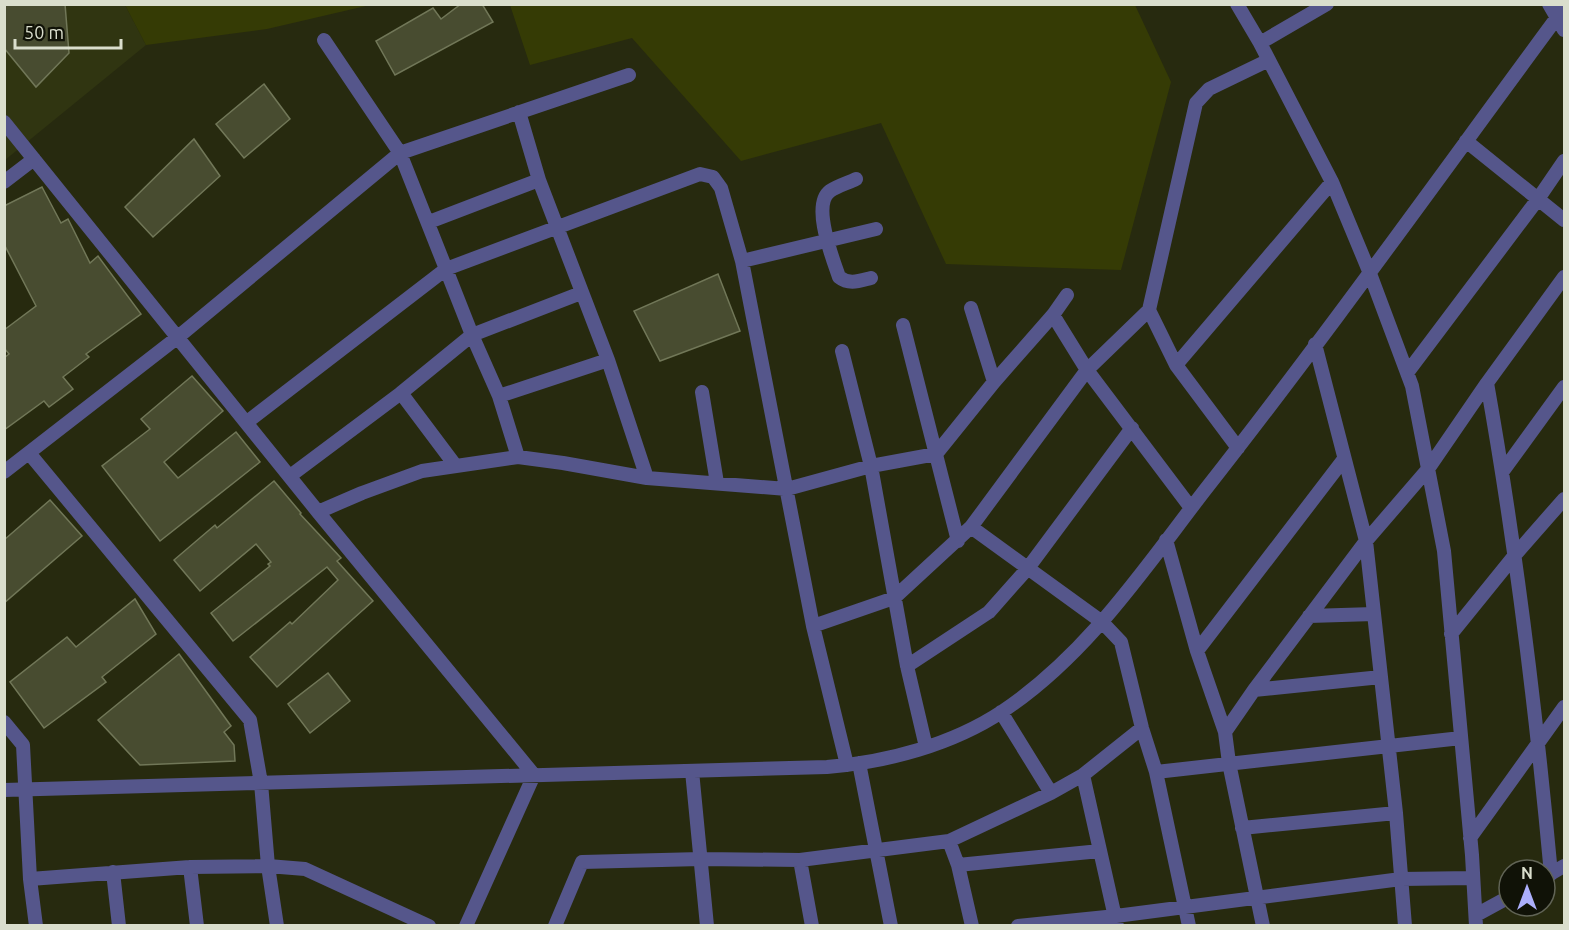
<svg xmlns="http://www.w3.org/2000/svg" width="1569" height="930" font-family="Ubuntu,sans-serif">
<style>
.built{fill:#303511}
.green{fill:#353b05}
.building{fill:#484c30;stroke:#717758;stroke-width:1.5}
.lines{fill:none;stroke-linecap:round;stroke-linejoin:round}
.minor{stroke:#55568b;stroke-width:14}
</style>
<rect width="100%" height="100%" fill="#272a0f"/>
<path class="built" d="M5,5H125L146,45L5,160Z"/>
<path class="green" d="M125,5H370L267,29L146,45Z
M510,5H1135L1171,82L1121,270L946,264L881,123L741,161L632,38L530,65Z"/>
<path class="building" d="M4,4H65L69,53L36,87L4,48Z
M461,4H482L493,22L395,75L376,41L433,8L441,19Z
M264,84L290,119L244,158L216,124Z
M194,139L220,176L153,237L125,207Z
M42,187L61,223L68,219L90,263L98,256L141,314L86,354L89,357L63,377L73,389L49,407L44,401L4,430V358L9,354L4,348V330L36,306L4,244V206Z
M718,274L740,331L660,361L634,311Z
M192,376L223,411L164,462L178,478L236,432L260,462L160,541L102,466L150,429L141,419Z
M274,481L301,513L300,514L341,558L337,561L373,601L277,687L250,657L290,622L292,624L338,580L327,567L233,641L211,613L270,566L268,564L271,562L256,544L200,591L174,560L215,525L217,528Z
M50,500L82,536L4,603V540Z
M135,599L156,634L102,677L106,682L44,728L10,682L67,637L76,647Z
M179,654L231,726L224,732L234,745L235,761L140,765L98,720Z
M328,673L350,701L310,733L288,704Z"/>
<g class="lines">
<path class="minor" d="M1237,4L1260,43L1332,182
M1549,4L1564,30
M1260,43L1327,4
M519,112L539,180L608,360L647,478
M4,122L318,512L534,775L466,926
M1466,141L1564,220
M856,179C848,183 837,186 830,191C811,205 833,259 839,277C849,285 859,281 871,278
M4,182L34,159
M429,222L539,180
M742,261L876,229
M971,308L994,382
M1149,310L1196,103L1209,89L1269,60
M1053,315L1087,370L1191,508
M903,325L958,541
M1315,344L1366,541L1396,813L1405,926
M842,351L871,466L907,666L926,747
M1176,365L1332,182L1369,271L1412,386L1444,551L1472,855L1476,926
M1407,373L1538,199L1564,161
M1487,383C1516,546 1536,710 1551,874
M702,392L717,483
M499,396L608,360
M247,422L446,269L400,153L324,40
M29,453L250,720L261,783L268,866L277,926
M518,457L499,396L472,335L446,269L700,174L713,177L721,188L742,261L813,626L847,765
M455,465L401,393L472,335L581,293
M1503,471L1564,387
M4,472L178,337L400,153L629,75
M290,476L401,393
M318,512L362,493L422,471L518,457L563,463L647,478L787,489L871,466L936,454L994,382L1053,315L1067,295
M971,527L1102,622L1121,642L1142,728L1156,772L1189,926
M1166,540L1197,651L1225,732L1229,763L1263,926
M1309,616L1374,614
M813,626L894,598L971,527L1087,370L1149,310L1176,365L1238,448
M1451,634L1515,555L1564,499
M1197,651L1344,459
M907,666L989,612L1028,568L1132,428
M1254,690L1381,677
M1001,712L1051,793
M4,722L23,745L30,879L36,926
M1225,732L1254,690L1366,541L1428,469L1487,383L1564,277
M859,763L891,926
M692,771L707,926
M1156,772L1461,738
M1083,775L1117,926
M4,790L827,767C887,762 952,745 1003,711C1087,655 1144,569 1205,490C1329,332 1445,169 1564,8
M1242,828L1396,813
M1470,838L1564,707
M949,841L958,865L972,926
M958,865L1100,851
M190,867L197,926
M113,872L119,926
M1545,877L1564,866
M30,879L190,867L268,866L305,869L429,926
M1476,915L1509,897
M555,926L582,862L701,859L800,860
M812,926L800,860L949,841L1051,793L1083,775L1142,728
M1018,926L1116,916L1401,879L1473,878"/>
</g>
<rect width="1569" height="930" fill="none" stroke="#dadecd" stroke-width="12"/>
<g transform="translate(1527 888)"><circle r="28" fill="#101207" stroke="#616456" stroke-width="1.5"/>
<path d="M0-4.5L10 22L0 15L-10 22Z" fill="#acaffb"/>
<text y="-9" font-size="16" font-weight="bold" text-anchor="middle" fill="#dadecd">N</text>
</g>
<path d="M15 39v9h106v-9" fill="none" stroke="#dadecd" stroke-width="3"/>
<text x="24" y="39" font-size="18" fill="#dadecd" stroke="#101207" stroke-width="4.5" paint-order="stroke">50 m</text>
</svg>
